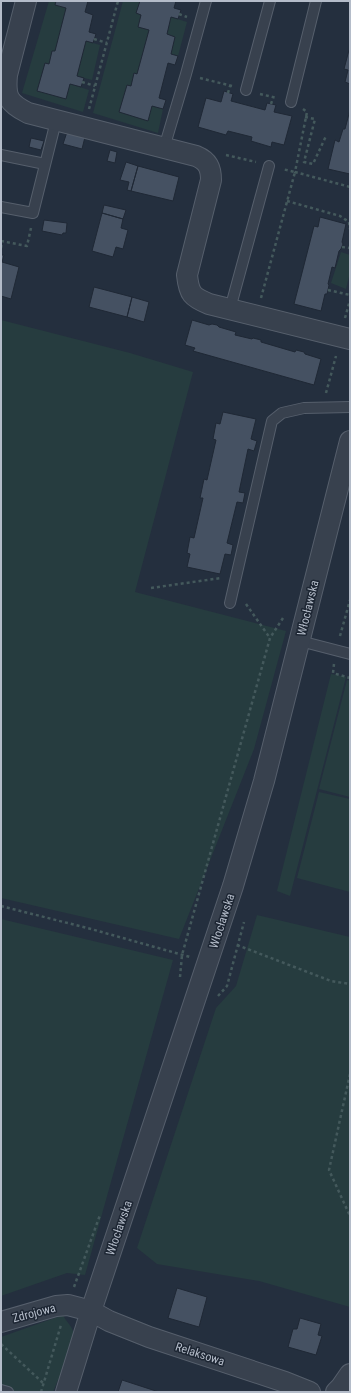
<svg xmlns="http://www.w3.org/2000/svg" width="351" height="1393" font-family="'Roboto Condensed',sans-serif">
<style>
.green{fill:#263c3f}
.building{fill:#455162;stroke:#1f2835}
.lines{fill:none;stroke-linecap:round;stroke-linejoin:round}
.lane-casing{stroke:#565f6c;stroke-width:12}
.street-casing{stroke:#565f6c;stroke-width:22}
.path{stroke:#44595c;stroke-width:2.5;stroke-dasharray:3 3;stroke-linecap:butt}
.lane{stroke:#38414e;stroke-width:10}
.street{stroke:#38414e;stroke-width:20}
.labels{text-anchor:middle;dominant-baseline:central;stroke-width:3;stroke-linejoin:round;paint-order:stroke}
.street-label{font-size:12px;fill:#b4bcc9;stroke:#1d2633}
</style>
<rect width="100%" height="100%" fill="#242f3e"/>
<path class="green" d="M49,1H56L66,8L55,51H52L49,64L45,63L37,90L66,98L70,84L89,90L83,112L22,93Z
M123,1H140L136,13L141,15L138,27L149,30L137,74L134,73L131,86L127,85L119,112L148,121L152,106L163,109L158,133L93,113Z
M171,17L187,22L178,56L171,54L175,37L167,34Z
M86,41L100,45L92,80L77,76Z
M341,252L350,255V273L346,289L331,283Z
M1,320L130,353L193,372L135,592L286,631L254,749L179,939L1,898Z
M331,674L346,677L290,896L277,891Z
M347,680L350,681V797L319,789Z
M319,792L350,799V892L297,878Z
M257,915L350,937V1307L259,1281L157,1264L137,1248L216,1008L236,986Z
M1,919L173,960L85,1275L67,1273L1,1296Z
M63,1315C66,1322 72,1325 74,1334L62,1381L58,1380L53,1392H1V1337Z"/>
<path class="building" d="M56,1H88L85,12L93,15L89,32L96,34L93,43L86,41L77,76L84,78L81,87L70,84L66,99L37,91L45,63L49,64L52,51H55L66,8L55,5Z
M140,1H176L174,8L181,10L178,19L171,17L167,34L175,37L171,54L178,56L175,65L168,63L159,98L166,100L163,109L152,106L148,121L119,112L127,85L131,86L134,73L137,74L149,30L138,27L141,15L136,13Z
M349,50H350V84L345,82L348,70L344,69Z
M224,91L233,94L231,101L265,110L267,103L276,105L274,112L292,116L284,145L272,142L271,147L251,141L252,137L228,131L226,135L198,127L206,98L221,102Z
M350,110V174L328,169L335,140L339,142L343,129H345Z
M67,132L85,137L82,149L63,144Z
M31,138L44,141L41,150L29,147Z
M110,150L117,152L115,163L107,161Z
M126,162L138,166L131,191L127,190L129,182L120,180Z
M138,166L179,177L173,201L131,191Z
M104,205L126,210L123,219L102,213Z
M102,213L123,219L121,228L128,230L123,249L116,247L113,257L92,251Z
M320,217L346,224L342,242L343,244L341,249L339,251L335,268L332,267L328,284L329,285L328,290L327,294H325L321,311L294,304L314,226L318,227Z
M44,220L67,223L66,233H63L62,235L42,231Z
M1,255H4L2,262L19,267L11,299L1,296Z
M94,287L132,297L127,317L89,307Z
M132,297L149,302L144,322L127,317Z
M192,320L209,325L212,324L217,325L219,327L236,332L235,335L252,339L253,338L261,340V342L295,352L296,350L304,352L305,354L321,359L314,385L193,351L195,348L185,345Z
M223,412L256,419L251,439L257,441L254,451L248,449L239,492L245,493L243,503L237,502L227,543L233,545L231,555L225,554L220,574L187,567L190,554L187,553L190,537L194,538L203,498H200L204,479L207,480L216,440L213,439L216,423L220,424Z
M177,1288L207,1297L199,1327L168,1318Z
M300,1318L321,1324L318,1335L322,1336L316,1355L288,1347L293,1329H297Z
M122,1380L159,1392H118Z"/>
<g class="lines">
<g class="lane-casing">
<path id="lane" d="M246,90L270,1
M291,102L316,1
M164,148L186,74L206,1
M1,155L45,164
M1,207L33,213L56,121
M230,309L269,166
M230,603L272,421L282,413L304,408L350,407
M300,641L350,654
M1,1390L8,1392"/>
</g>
<g class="street-casing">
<path id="street" d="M26,1L7,75C5,97 8,103 28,113L196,156C208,161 211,168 211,180L187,275C189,294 192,297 209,304L350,339
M1,1322L56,1306L68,1305L91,1311L109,1321L149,1337L285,1382L310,1392
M66,1392L91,1311L233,886L264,781L350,441
M336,1392L341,1387L350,1374"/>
</g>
<path class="path" d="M179,14L187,17
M94,39L107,43
M200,78L232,86
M82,82L95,86
M228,93L230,86
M260,94L277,98
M271,104L273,98
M89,109L118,1
M303,109L307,112L295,172L350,187
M305,117L315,119L304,162L313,164L326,136
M226,155L256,162
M287,201L340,216L349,222L350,229
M1,241L27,246L31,228
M342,247L350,248
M1,248L2,242
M328,290L350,295
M261,298L295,172L282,169
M345,318L350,300
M326,393L336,356
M151,588L221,578
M246,604L270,638
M340,636L350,600
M334,664L333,673L350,678
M1,906L91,929L190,957
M237,945L331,981L350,984
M180,977L182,955L270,638L283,618
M218,996L227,986L244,922
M350,1074L329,1170L350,1216
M74,1287L100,1215
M1,1344L43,1383
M41,1392L61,1325"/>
<use href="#lane" class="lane"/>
<use href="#street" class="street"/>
</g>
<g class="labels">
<g class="street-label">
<text transform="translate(308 608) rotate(-76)">Włocławska</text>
<text transform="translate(222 921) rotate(-72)">Włocławska</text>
<text transform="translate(119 1228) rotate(-71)">Włocławska</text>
<text transform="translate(34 1313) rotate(-15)">Zdrojowa</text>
<text transform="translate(200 1354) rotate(18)">Relaksowa</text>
</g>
</g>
<rect width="351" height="1393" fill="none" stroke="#b4bcc9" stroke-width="4"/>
</svg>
